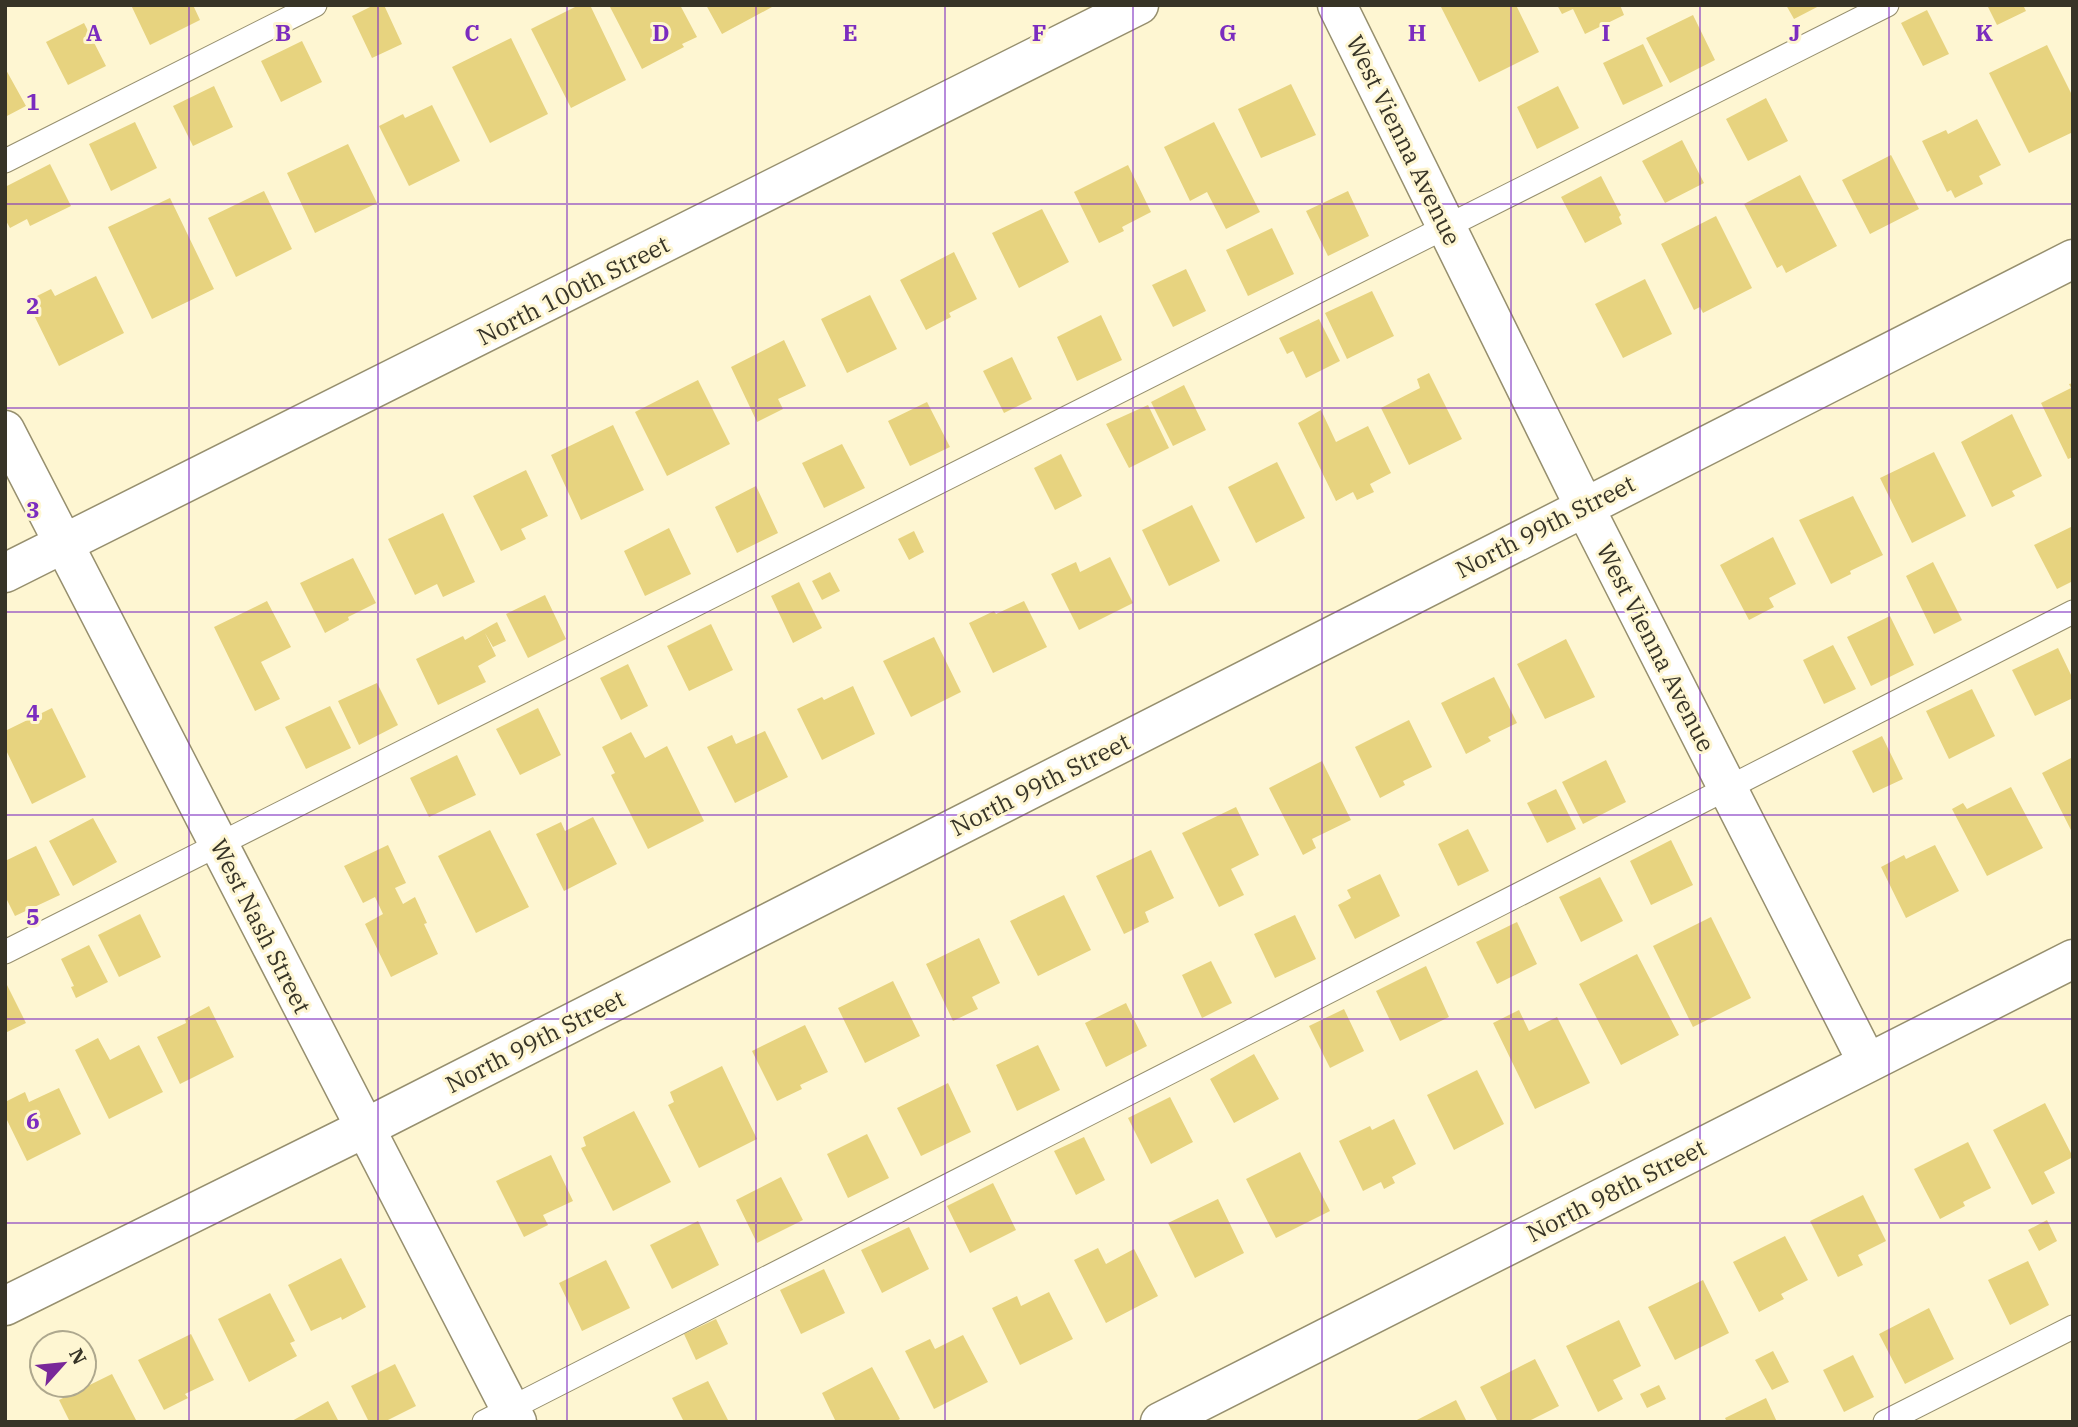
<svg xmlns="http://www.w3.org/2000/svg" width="2078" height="1427" font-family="'IBM Plex Serif',serif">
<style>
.building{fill:#e7d37f}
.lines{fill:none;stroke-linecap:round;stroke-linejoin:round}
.service-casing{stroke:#968f6e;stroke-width:25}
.minor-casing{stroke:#968f6e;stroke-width:41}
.tertiary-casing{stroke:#968f6e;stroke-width:41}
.service{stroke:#fff;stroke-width:23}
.minor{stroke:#fff;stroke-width:38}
.tertiary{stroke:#fff;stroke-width:38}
.grid{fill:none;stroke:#7b2cbf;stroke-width:2;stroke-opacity:0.55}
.labels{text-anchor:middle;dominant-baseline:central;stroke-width:6;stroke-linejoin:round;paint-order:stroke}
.street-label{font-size:24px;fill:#373427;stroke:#fef6d2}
.grid-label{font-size:23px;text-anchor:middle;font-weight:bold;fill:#7b2cbf;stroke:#fef6d2;stroke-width:6;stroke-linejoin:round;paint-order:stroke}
</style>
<rect width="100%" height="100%" fill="#fef6d2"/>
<path class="building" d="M131,5H193L200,20L150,45Z
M374,5H384L402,44L372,58L352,16Z
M579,5H590L626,80L571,108L531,29Z
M609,5H680L697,37L682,44L684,47L642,69Z
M706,5H771L772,7L722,34Z
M1445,5H1516L1539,52L1479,82L1441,7Z
M1557,5H1620L1624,15L1585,34L1573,9L1562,14Z
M1786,5H1821L1794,19Z
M1987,5H2023L2026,11L1997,25Z
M1927,10L1949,54L1923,66L1901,23Z
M1693,15L1715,60L1670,83L1646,38Z
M84,23L106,66L68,85L46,42Z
M511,38L548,114L490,143L452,67Z
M302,41L322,82L281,102L261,61Z
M1643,44L1663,86L1623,105L1603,63Z
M2047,45L2073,97V132L2029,153L1989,73Z
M5,68L26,106L5,117Z
M1291,84L1316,135L1261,158L1238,109Z
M214,86L233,127L193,146L173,106Z
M1558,86L1579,128L1537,149L1517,107Z
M1766,98L1788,141L1748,161L1726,119Z
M432,105L460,161L409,186L379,126L403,114L405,118Z
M1977,119L2001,165L1979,176L1983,184L1955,198L1951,190L1947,192L1922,141L1946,130L1948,134Z
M135,122L157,168L111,191L89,144Z
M1214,122L1260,212L1226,229L1207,192L1190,201L1164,147Z
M1682,140L1704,183L1665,203L1642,161Z
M348,144L377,203L315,233L287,173Z
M1891,155L1919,209L1870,234L1842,180Z
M50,164L71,206L30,226L27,219L10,228L5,219V187Z
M1128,165L1151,212L1122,227L1124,231L1099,243L1074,192Z
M1800,175L1837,246L1786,273L1782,265L1777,268L1744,204Z
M1601,176L1621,215L1619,217L1622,224L1585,243L1561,197Z
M264,191L292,249L236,277L208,218Z
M1348,191L1369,236L1328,256L1306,211Z
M170,198L214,289L152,319L108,227Z
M1042,209L1069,262L1019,288L992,233Z
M1716,216L1752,288L1703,313L1700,307L1694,310L1661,244Z
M1272,228L1294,274L1248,296L1226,250Z
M954,252L977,299L949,313L951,317L926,330L900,280Z
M1186,269L1206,311L1173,327L1152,285Z
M96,276L124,333L59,366L27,301L51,289L55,296Z
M1645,279L1672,334L1623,358L1595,304Z
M1372,291L1394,336L1347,359L1325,313Z
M870,295L897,349L847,373L821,319Z
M1101,315L1122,360L1077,381L1057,337Z
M1319,319L1340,361L1306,378L1293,351L1287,354L1279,338Z
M784,340L806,386L778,399L783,409L757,422L731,367Z
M1012,357L1032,399L1004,413L983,371Z
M1429,373L1462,439L1409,465L1381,408L1420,388L1417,379Z
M698,380L730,444L667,476L635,412Z
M2073,383V457L2068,459L2041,403L2071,388L2069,384Z
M1184,385L1206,430L1173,446L1151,402Z
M927,402L950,447L910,466L888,421Z
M1148,405L1169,448L1129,468L1106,424Z
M1321,410L1336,442L1368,426L1391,473L1370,484L1374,492L1357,500L1353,492L1336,501L1298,423Z
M2012,414L2042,476L2012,491L2015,496L1992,507L1961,442Z
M613,425L644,490L581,520L551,455Z
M842,444L865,488L824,508L802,463Z
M1934,452L1966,516L1912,543L1880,478Z
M1061,454L1082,496L1055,510L1034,468Z
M1277,462L1305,518L1256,543L1228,487Z
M526,470L548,516L521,529L526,539L501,551L473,496Z
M756,486L778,533L737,553L715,507Z
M1853,496L1883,555L1850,571L1851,574L1831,584L1799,520Z
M1192,505L1220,561L1169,586L1142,530Z
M443,513L475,582L443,597L437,584L415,595L388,539Z
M2073,526V581L2057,589L2034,545Z
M669,528L691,574L645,596L624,551Z
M914,531L924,552L909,560L898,539Z
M1773,537L1796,584L1769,598L1774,607L1749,620L1720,565Z
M1110,557L1133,603L1079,630L1051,574L1076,562L1080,572Z
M353,558L376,603L348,617L349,620L325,633L300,583Z
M1933,562L1962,620L1934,634L1906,576Z
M830,572L840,591L822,600L812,581Z
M799,582L822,628L793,643L771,596Z
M545,595L566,639L528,658L506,614Z
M267,601L291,647L261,662L280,699L255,711L214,627Z
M1024,601L1047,647L993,673L969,623L994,611L996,614Z
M1890,616L1914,665L1871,686L1847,637Z
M497,622L506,641L493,647L485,633L496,656L478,666L486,682L438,705L416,659L463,636L465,640Z
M711,624L733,670L689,691L667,646Z
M934,637L961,692L911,717L883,661Z
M1566,639L1595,697L1545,719L1517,664Z
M1833,645L1856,689L1824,704L1803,660Z
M2058,648L2073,679V698L2035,716L2012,670Z
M628,664L648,706L621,720L600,678Z
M1494,677L1517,723L1488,737L1491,741L1466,754L1441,703Z
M377,683L398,725L359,745L338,701Z
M853,686L875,734L822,760L797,709L822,697L824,700Z
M1972,689L1995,736L1949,759L1926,711Z
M330,706L351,748L306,769L285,727Z
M52,708L86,777L32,804L5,748V731Z
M538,708L561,755L520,775L496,729Z
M1409,720L1432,767L1403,781L1405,785L1380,798L1355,747Z
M765,731L788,777L735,803L707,747L732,735L736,744Z
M631,732L645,758L667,746L704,821L648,849L611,775L615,773L602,747Z
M1882,736L1903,779L1873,793L1852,751Z
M457,755L476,795L429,817L410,778Z
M2073,757V834L2042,773Z
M1606,760L1626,802L1583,824L1562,782Z
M1322,761L1351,820L1312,839L1316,848L1303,855L1269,788Z
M2011,787L2043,848L1987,876L1952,809L1963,803L1967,809Z
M1556,789L1576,829L1547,843L1527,803Z
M1236,807L1259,855L1231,869L1244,895L1219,907L1182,833Z
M593,817L617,864L564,891L536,834L561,822L565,831Z
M93,818L117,862L73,886L49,841Z
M1468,829L1489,871L1458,886L1438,844Z
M490,830L529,907L476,933L438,856Z
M1671,840L1693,885L1651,905L1630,861Z
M388,845L406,883L395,888L403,904L415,897L427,923L424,924L438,954L391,977L365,924L383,914L375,897L363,903L344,866Z
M1935,845L1959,891L1906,918L1881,867L1904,855L1906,859Z
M36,846L60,895L15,916L5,896V861Z
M1151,850L1174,898L1145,912L1149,922L1124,934L1096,876Z
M1380,874L1400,916L1355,939L1338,905L1351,898L1347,890Z
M1600,877L1623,921L1581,942L1559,897Z
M1064,895L1091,950L1038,976L1010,921Z
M140,914L161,957L119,977L98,935Z
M1295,915L1316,959L1275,978L1254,934Z
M1711,917L1751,998L1693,1027L1653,946Z
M1517,922L1537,964L1497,984L1476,942Z
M979,938L1000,983L972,997L978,1009L953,1021L926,964Z
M89,945L108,982L76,998L71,987L74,986L61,959Z
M1637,954L1679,1035L1621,1065L1579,984Z
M1211,961L1232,1003L1202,1018L1182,975Z
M1426,966L1449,1017L1400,1041L1376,991Z
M5,981L26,1023L5,1033Z
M893,981L920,1036L865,1063L838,1008Z
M1126,1003L1147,1046L1106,1067L1085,1023Z
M209,1006L234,1057L180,1084L157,1037L186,1023L185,1019Z
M1344,1009L1364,1051L1330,1068L1309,1026Z
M1519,1010L1529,1031L1557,1017L1590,1083L1535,1109L1493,1023Z
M805,1025L828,1072L800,1085L802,1089L777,1101L752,1051Z
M98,1038L110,1060L139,1045L163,1092L109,1119L75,1050Z
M1038,1045L1060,1090L1017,1111L996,1065Z
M1254,1054L1279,1099L1234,1123L1210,1079Z
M722,1066L757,1139L699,1168L668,1105L674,1102L670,1092Z
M1477,1070L1504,1124L1454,1150L1427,1095Z
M948,1083L971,1132L921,1156L897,1108Z
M59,1088L81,1134L27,1161L5,1116V1102L25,1092L29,1102Z
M1170,1097L1193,1142L1151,1164L1128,1118Z
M2045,1103L2073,1157L2044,1172L2055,1193L2032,1205L1993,1130Z
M634,1111L671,1182L613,1211L581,1148L586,1146L583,1137Z
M1394,1119L1416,1164L1392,1177L1395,1183L1384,1189L1381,1182L1363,1191L1339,1141L1370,1126L1372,1130Z
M867,1134L889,1178L848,1198L827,1154Z
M1084,1137L1105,1180L1076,1195L1054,1151Z
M1968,1142L1991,1188L1963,1202L1965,1206L1940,1219L1914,1169Z
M1300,1152L1330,1211L1276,1238L1246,1179Z
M551,1155L573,1201L543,1215L548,1225L524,1237L496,1181Z
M781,1177L803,1220L757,1243L736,1200Z
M993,1183L1016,1230L970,1253L947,1206Z
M1863,1195L1886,1241L1858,1255L1863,1265L1838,1277L1810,1221Z
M1218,1199L1244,1253L1195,1278L1168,1223Z
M2047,1220L2057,1241L2039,1251L2028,1230Z
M698,1221L719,1265L672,1289L650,1245Z
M909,1227L929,1269L882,1293L861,1250Z
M1785,1236L1808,1280L1781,1294L1784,1299L1759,1312L1733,1262Z
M1098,1248L1106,1264L1134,1249L1158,1296L1106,1323L1074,1260Z
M341,1258L366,1307L342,1320L341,1317L311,1331L288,1285Z
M606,1260L630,1308L582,1331L559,1283Z
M2028,1261L2049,1305L2010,1325L1988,1280Z
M824,1269L845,1313L801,1334L780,1290Z
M1703,1280L1729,1333L1675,1360L1648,1307Z
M1049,1292L1073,1339L1020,1365L992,1308L1017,1296L1021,1306Z
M270,1293L295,1341L290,1343L297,1356L249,1382L218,1319Z
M1929,1308L1954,1359L1905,1384L1879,1334Z
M716,1319L728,1344L696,1360L684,1334Z
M1619,1320L1641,1366L1613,1380L1623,1399L1598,1412L1566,1346Z
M191,1334L214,1380L185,1394L188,1398L164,1410L138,1360Z
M963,1335L988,1382L934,1409L905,1351L930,1339L935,1349Z
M1773,1351L1789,1382L1772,1390L1755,1360Z
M1853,1355L1874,1397L1844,1412L1823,1370Z
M1535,1359L1559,1406L1531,1420L1532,1422H1498L1480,1387Z
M395,1364L416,1406L384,1422H369L351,1386Z
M872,1367L900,1419L895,1422H836L822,1393Z
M112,1374L136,1420L70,1422L59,1400Z
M708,1381L729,1422H684L672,1398Z
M1659,1385L1666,1399L1647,1408L1640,1394Z
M1766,1398L1777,1422H1727L1725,1418Z
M1456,1400L1467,1422H1413Z
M328,1401L339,1422H290Z"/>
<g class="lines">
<g class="service-casing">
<path id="service" d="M5,161L315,5
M5,952L1887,5
M484,1422L2073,612
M1885,1422L2073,1327"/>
</g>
<g class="minor-casing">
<path id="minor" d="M1337,5L1584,506L1867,1062
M5,430L517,1422
M5,1306L365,1128L2073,259
M1160,1422L2073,959"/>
</g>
<g class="tertiary-casing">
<path id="tertiary" d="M5,573L1139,5"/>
</g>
<use href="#service" class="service"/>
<use href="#minor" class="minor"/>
<use href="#tertiary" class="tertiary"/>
</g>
<path class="grid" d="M189,5V1422M378,5V1422M567,5V1422M756,5V1422M945,5V1422M1133,5V1422M1322,5V1422M1511,5V1422M1700,5V1422M1889,5V1422M5,204H2073M5,408H2073M5,612H2073M5,815H2073M5,1019H2073M5,1223H2073"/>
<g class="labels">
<g class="street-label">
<text transform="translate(1404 140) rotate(64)">West Vienna Avenue</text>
<text transform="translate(573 290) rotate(-27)">North 100th Street</text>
<text transform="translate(1545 526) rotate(-27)">North 99th Street</text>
<text transform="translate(1656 647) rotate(63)">West Vienna Avenue</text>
<text transform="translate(1040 784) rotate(-27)">North 99th Street</text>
<text transform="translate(261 926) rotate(63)">West Nash Street</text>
<text transform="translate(535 1041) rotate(-27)">North 99th Street</text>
<text transform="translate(1616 1190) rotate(-27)">North 98th Street</text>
</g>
</g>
<g class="grid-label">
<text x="94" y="41">A</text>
<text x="283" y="41">B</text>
<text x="472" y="41">C</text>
<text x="661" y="41">D</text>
<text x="850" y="41">E</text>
<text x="1039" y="41">F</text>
<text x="1228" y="41">G</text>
<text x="1417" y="41">H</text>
<text x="1606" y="41">I</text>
<text x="1795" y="41">J</text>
<text x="1984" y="41">K</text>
<text x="33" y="110">1</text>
<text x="33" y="314">2</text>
<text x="33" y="518">3</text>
<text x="33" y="721">4</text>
<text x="33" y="925">5</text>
<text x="33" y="1129">6</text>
</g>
<rect width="2078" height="1427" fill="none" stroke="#373427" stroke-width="14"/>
<g transform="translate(63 1364) rotate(63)"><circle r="33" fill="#fef6d2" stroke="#aea88e" stroke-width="2"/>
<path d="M0-5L12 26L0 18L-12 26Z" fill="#792899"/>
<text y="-10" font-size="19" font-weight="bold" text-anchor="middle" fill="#373427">N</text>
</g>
</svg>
